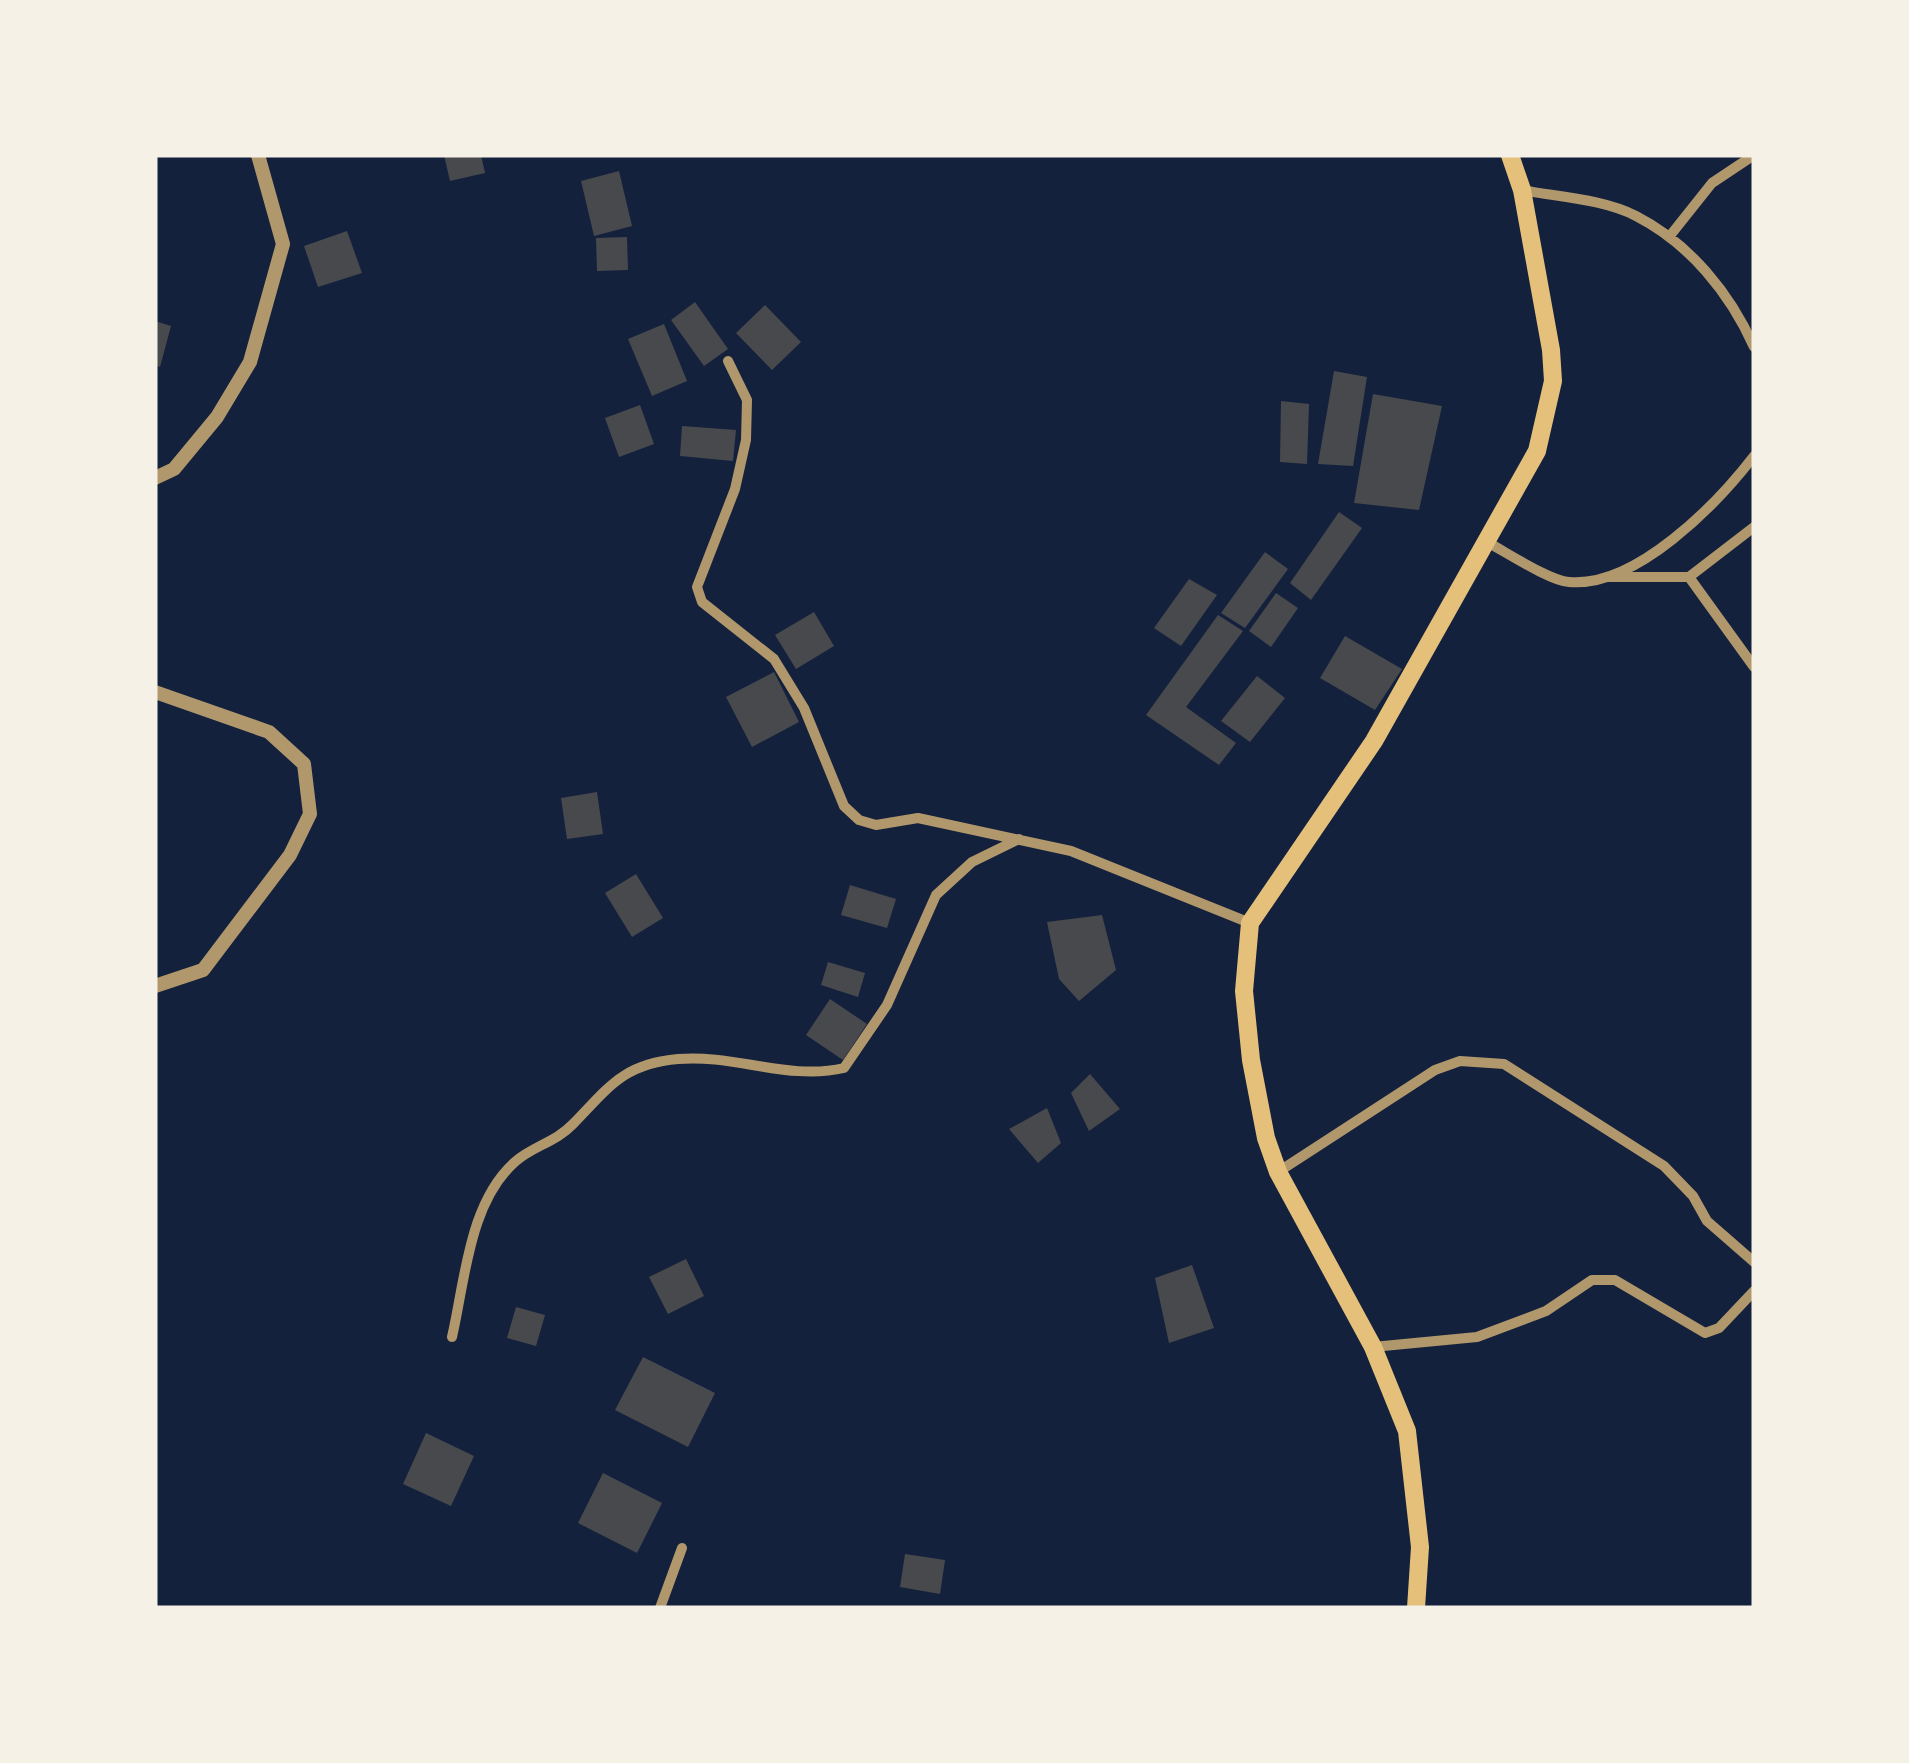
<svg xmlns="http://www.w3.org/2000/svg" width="1909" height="1763" font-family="Inter,sans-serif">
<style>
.building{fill:#48494c}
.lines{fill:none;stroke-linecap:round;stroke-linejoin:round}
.minor{stroke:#b1986c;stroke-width:10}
.tertiary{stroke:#b1986c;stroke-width:14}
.primary{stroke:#e5c07b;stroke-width:18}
</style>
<rect width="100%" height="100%" fill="#14213d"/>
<path class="building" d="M444,155H481L485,173L450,181Z
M619,171L632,226L594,236L581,181Z
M347,231L362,273L318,287L304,246Z
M627,237L628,270L597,271L596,238Z
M695,302L728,349L704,366L671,320Z
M765,305L801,342L772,370L736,333Z
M155,321L171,326L160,367L155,365Z
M664,324L687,381L652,396L628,339Z
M1334,371L1367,377L1353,466L1318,464Z
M1373,394L1442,406L1419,510L1354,503Z
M1281,401L1309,404L1307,464L1280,462Z
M640,405L654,444L619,457L605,418Z
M682,426L736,430L733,461L680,456Z
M1339,512L1362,528L1311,600L1290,583Z
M1265,552L1288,569L1245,628L1221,613Z
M1189,579L1217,595L1181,646L1154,628Z
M1276,593L1298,608L1271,647L1249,631Z
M814,612L834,646L796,669L775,635Z
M1218,615L1243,631L1186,707L1236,743L1219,765L1146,715Z
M1345,636L1402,669L1375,710L1320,678Z
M774,672L799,722L752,747L726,697Z
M1257,676L1285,698L1250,742L1221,721Z
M597,792L603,834L567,839L561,798Z
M636,874L663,918L632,937L605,893Z
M850,885L896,899L887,928L841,915Z
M1102,915L1116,970L1079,1001L1059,979L1047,922Z
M828,962L865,973L858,997L821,985Z
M830,999L867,1024L843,1060L806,1035Z
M1090,1074L1120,1109L1089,1131L1071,1093Z
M1047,1108L1061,1143L1038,1163L1009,1129Z
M686,1259L704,1296L668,1314L649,1277Z
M1192,1265L1214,1328L1169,1343L1155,1278Z
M516,1307L545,1315L536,1346L507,1338Z
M643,1357L715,1393L688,1447L615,1410Z
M426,1433L474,1456L451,1506L403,1484Z
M603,1473L662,1503L637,1553L578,1523Z
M905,1554L945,1560L940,1594L900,1587Z"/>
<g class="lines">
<path class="minor" d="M1522,190C1558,197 1603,199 1636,216C1689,243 1730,293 1754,347
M1669,237L1712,183L1754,155
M728,361L747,400L746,440L735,489L697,587L702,602L774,659L804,708L844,806L859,820L876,825L918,818L1071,851L1250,923
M1487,542C1506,552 1550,581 1569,582C1636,588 1717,504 1754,456
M1608,577H1689L1754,527
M1689,577L1754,667
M1278,1172L1435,1070L1460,1061L1504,1064L1664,1166L1693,1196L1707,1221L1754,1262
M452,1337C465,1281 469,1201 516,1161C533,1146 556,1142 573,1124C609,1087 623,1064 678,1059C734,1054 789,1081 844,1068L887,1005L936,895L972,862L1019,839
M1373,1347L1477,1337L1546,1311L1592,1280H1615L1705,1333L1719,1328L1754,1291
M660,1608L682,1548"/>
<path class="tertiary" d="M155,478L174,469L217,417L250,362L283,244L258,155
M155,692L269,732L304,764L310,814L290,855L203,970L155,986"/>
<path class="primary" d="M1416,1608L1420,1547L1407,1431L1373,1347L1278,1172L1266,1138L1251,1060L1244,991L1250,923L1374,741L1537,451L1553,381L1551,350L1522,190L1510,155"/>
</g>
<rect width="1909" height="1763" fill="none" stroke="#f6f1e7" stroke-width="315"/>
</svg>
